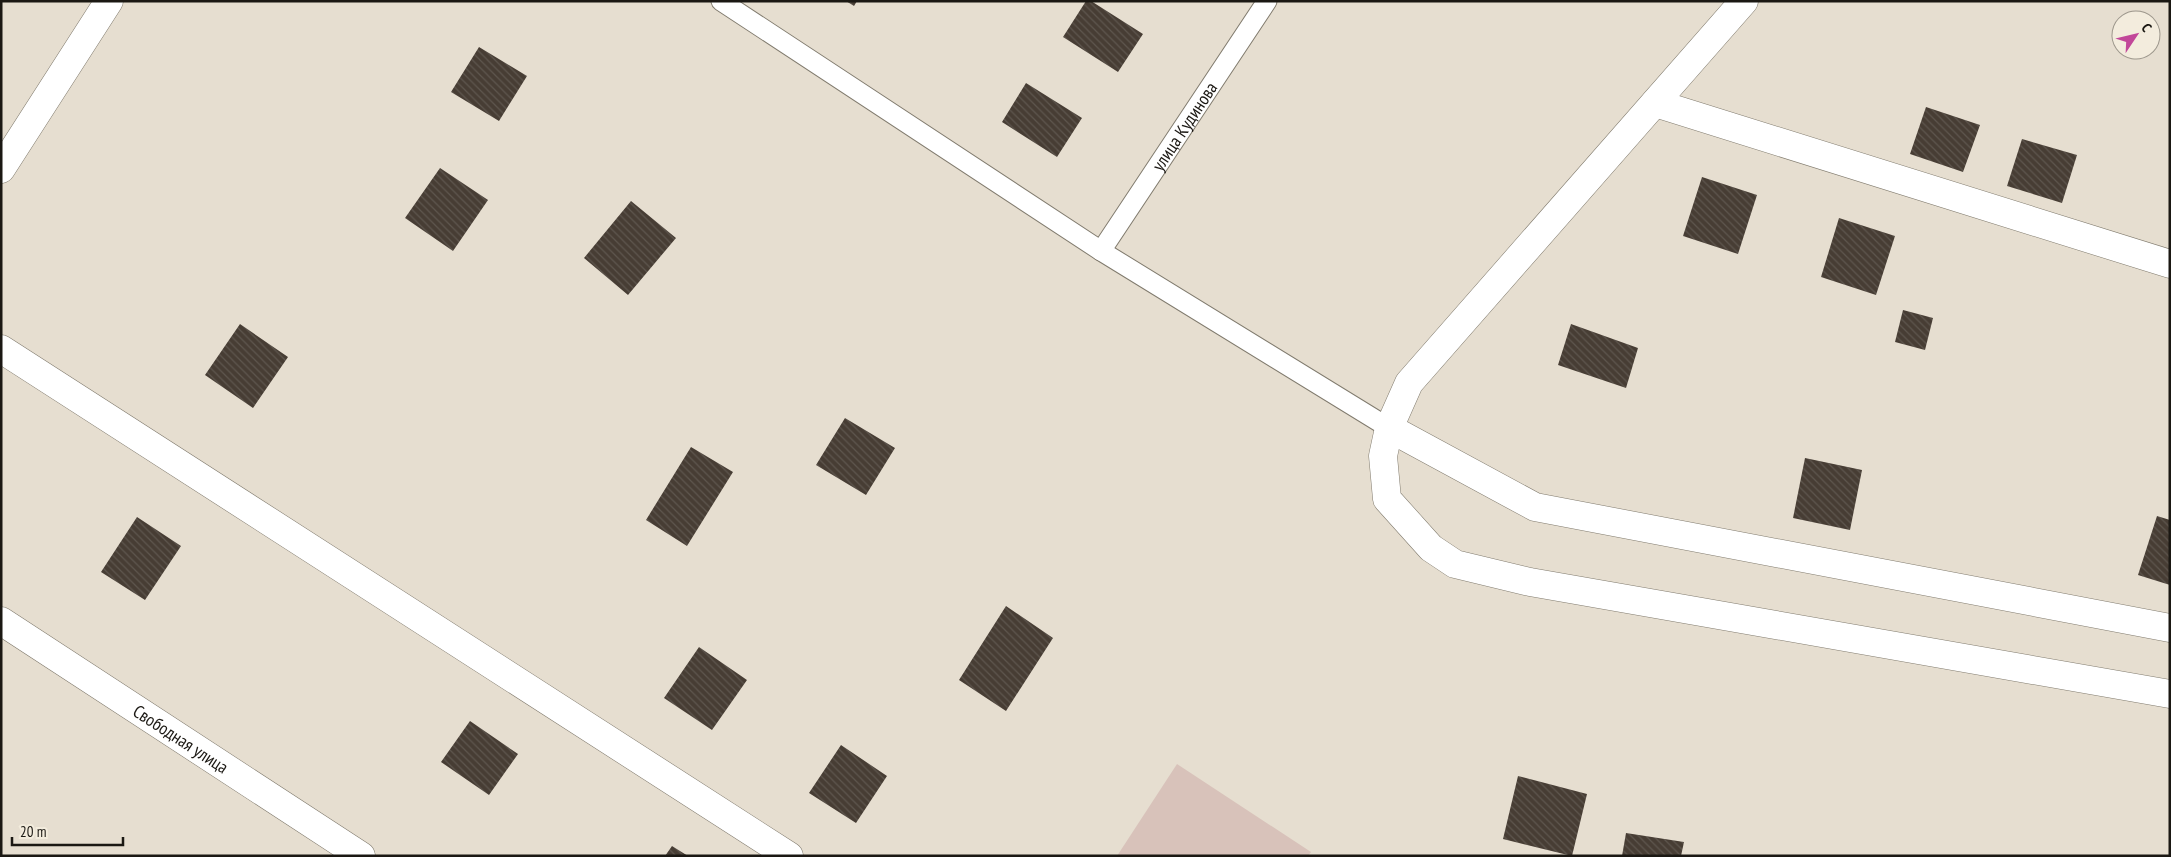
<svg xmlns="http://www.w3.org/2000/svg" width="2171" height="857" font-family="'PT Sans Narrow',sans-serif">
<style>
.park{fill:#d8c2ba}
.building{fill:url(#building-back-hatch)}
.lines{fill:none;stroke-linecap:round;stroke-linejoin:round}
.service-casing{stroke:#817b6e;stroke-width:21}
.minor-casing{stroke:#817b6e;stroke-width:29}
.service{stroke:#fff;stroke-width:19}
.minor{stroke:#fff;stroke-width:28}
.labels{text-anchor:middle;dominant-baseline:central;stroke-width:5;stroke-linejoin:round;paint-order:stroke}
.street-label{font-size:18px;fill:#1b1813;stroke:#f3ecdd}
</style>
<defs>
<pattern id="building-back-hatch" width="6" height="6" patternUnits="userSpaceOnUse" patternTransform="scale(1.25)"><rect width="6" height="6" fill="#473d34"/><path d="M-1 5l2 2M0 0l6 6M5-1l2 2" fill="none" stroke="#5e564e"/></pattern>
</defs>
<rect width="100%" height="100%" fill="#e6ded0"/>
<path class="park" d="M1177,764L1311,852L1308,856H1117Z"/>
<path class="building" d="M846,1H857L854,6Z
M1086,1H1091L1143,34L1118,72L1063,37Z
M479,47L527,76L499,121L451,92Z
M1026,83L1082,118L1057,157L1002,122Z
M1926,107L1980,125L1963,172L1910,154Z
M2022,139L2077,155L2062,203L2007,186Z
M440,168L488,200L453,251L405,218Z
M1702,177L1757,195L1738,254L1683,236Z
M631,201L676,238L628,295L584,258Z
M1839,218L1895,236L1876,295L1821,277Z
M1903,310L1933,318L1925,350L1895,342Z
M240,324L288,357L253,408L205,375Z
M1571,324L1638,348L1626,388L1558,365Z
M845,418L895,448L866,495L816,465Z
M691,447L733,472L687,546L646,520Z
M1805,458L1862,470L1850,530L1793,518Z
M2157,516L2170,520V585L2138,575Z
M137,517L181,546L145,600L101,572Z
M1006,606L1053,638L1006,711L959,680Z
M699,647L747,680L712,730L664,698Z
M470,721L518,754L489,795L441,762Z
M841,745L887,776L856,823L809,793Z
M1518,776L1587,794L1572,856L1503,839Z
M1626,833L1684,842L1681,856H1622Z
M672,846L688,856H665Z"/>
<g class="lines">
<g class="service-casing">
<g id="service">
<path d="M721,1L1101,251L1389,428"/>
<path id="s1" d="M1101,251L1267,1"/>
</g>
</g>
<g class="minor-casing">
<g id="minor">
<path d="M1744,1L1409,383L1389,428L1383,456L1387,499L1431,548L1455,564L1530,582L2170,694"/>
<path d="M1655,103L2170,264"/>
<path d="M1,169L109,1"/>
<path d="M1,349L789,856"/>
<path d="M1389,428L1535,507L2170,628"/>
<path id="s2" d="M1,621L361,856"/>
</g>
</g>
<use href="#service" class="service"/>
<use href="#minor" class="minor"/>
</g>
<g class="labels">
<g class="street-label">
<text stroke="none"><textPath href="#s1" startOffset="150">улица Кудинова</textPath></text>
<text stroke="none"><textPath href="#s2" startOffset="215">Свободная улица</textPath></text>
</g>
</g>
<rect width="2171" height="857" fill="none" stroke="#1b1813" stroke-width="5"/>
<g transform="translate(2136 35) rotate(55)"><circle r="24" fill="#f3ecdd" stroke="#9d978c"/>
<path d="M0-4L9 19L0 12L-9 19Z" fill="#c24799"/>
<text y="-8" font-size="14" font-weight="bold" text-anchor="middle" fill="#1b1813">С</text>
</g>
<path d="M12 837v8h111v-8" fill="none" stroke="#1b1813" stroke-width="2.5"/>
<text x="20" y="837" font-size="15" fill="#1b1813" stroke="#f3ecdd" stroke-width="4" paint-order="stroke">20 m</text>
</svg>
